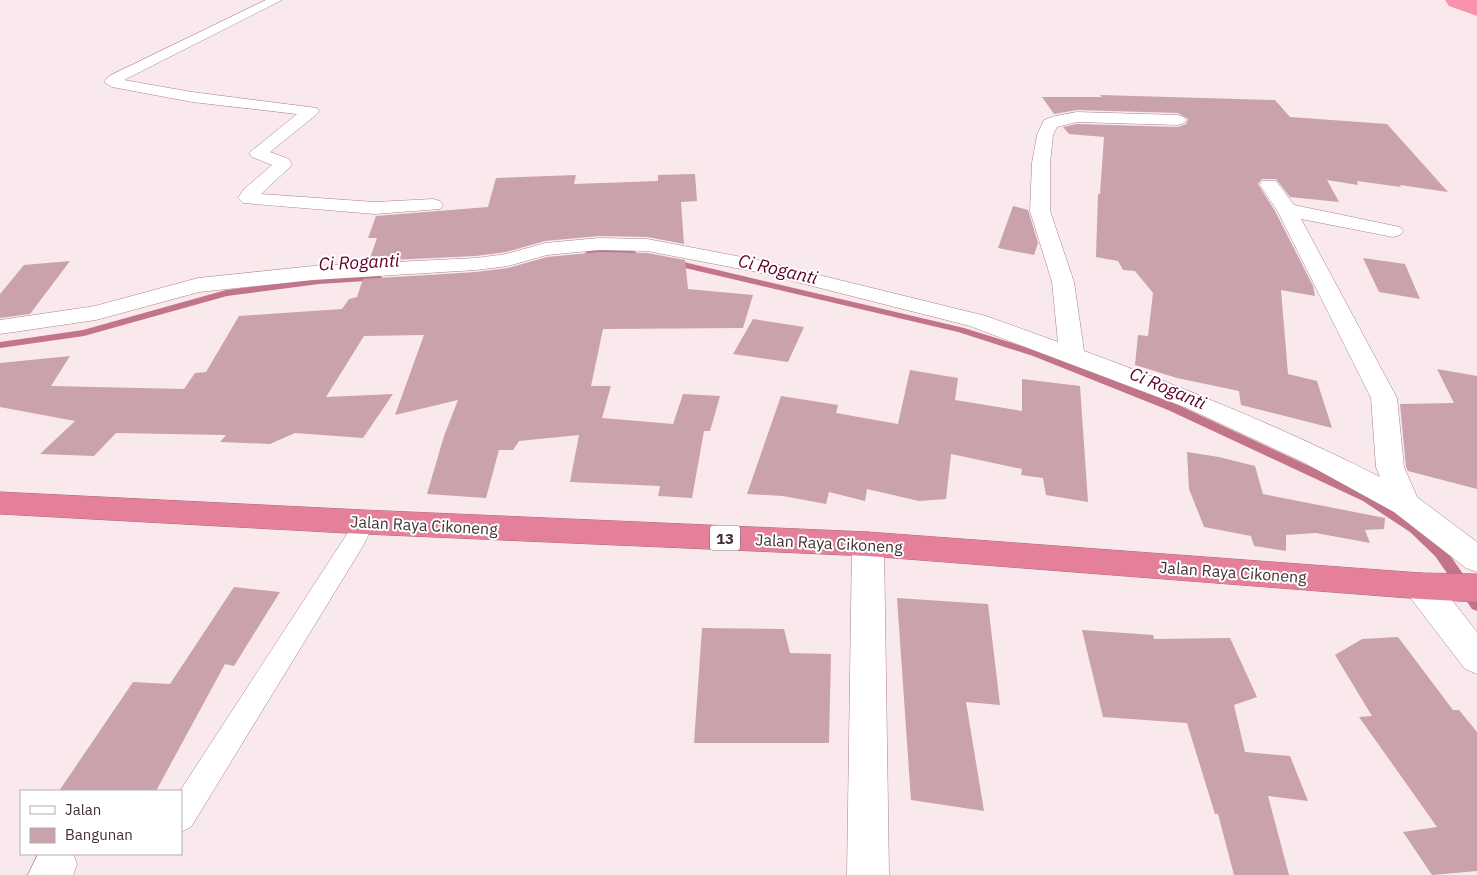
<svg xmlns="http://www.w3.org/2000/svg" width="1477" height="875" font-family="'IBM Plex Sans',sans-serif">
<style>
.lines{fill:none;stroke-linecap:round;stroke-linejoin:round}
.stream{fill:#c27589;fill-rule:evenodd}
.river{fill:#f992ad;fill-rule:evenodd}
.building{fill:#c9a2ab}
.lane-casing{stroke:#a7828a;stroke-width:1}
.street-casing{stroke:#a7828a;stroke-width:1}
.highway-casing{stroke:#ab6577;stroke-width:1}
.lane{fill:#fff;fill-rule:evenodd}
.street{fill:#fff;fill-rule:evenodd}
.highway{fill:#e4809a;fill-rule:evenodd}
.labels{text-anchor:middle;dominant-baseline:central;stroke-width:4;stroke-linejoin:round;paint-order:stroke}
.shield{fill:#fff;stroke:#7b7072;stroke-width:1}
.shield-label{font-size:15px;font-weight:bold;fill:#423236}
.street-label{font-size:16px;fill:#423236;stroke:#fff}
.water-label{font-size:18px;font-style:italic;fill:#5f012a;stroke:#fff}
</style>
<rect width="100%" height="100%" fill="#fae9ec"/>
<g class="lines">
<path class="stream" d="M614,249L634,251L638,254L634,257L614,255L588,257L584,254L588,251Z
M671,259L964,328L1041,352L1176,404L1371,495L1418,526L1445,548L1477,594V611L1472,609L1435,556L1410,532L1363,501L1168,410L1033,356L958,332L668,264V260Z
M379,275L383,278L382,280L319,284L227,296L84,336L0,348V342L83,330L226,290L319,278Z"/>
<path class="river" d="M1445,0H1477V16L1449,6Z"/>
</g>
<path class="building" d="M1100,95L1275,100L1290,117L1387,124L1448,192L1400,185L1401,187L1357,181L1358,185L1327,180L1339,202L1290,197L1276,179H1262L1258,184L1275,211L1313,286L1315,296L1281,290L1288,374L1317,381L1332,428L1241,405L1239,391L1177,378L1135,365L1138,335L1148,336L1153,293L1135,271L1123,270L1118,261L1096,257L1098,194H1100L1104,137L1069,134L1063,127L1077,124L1178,127L1186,124L1188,119L1178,113L1077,110L1054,114L1042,97H1102Z
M695,174L697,201L681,202L684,244L647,237L599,236L545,241L506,252L476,256L369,261L377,238H368L376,216L488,207L496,178L576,175L574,184L658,181V175Z
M1013,206L1028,210L1038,243L1034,255L998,248Z
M599,252L647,253L685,260L688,289L753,295L743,328L603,329L591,386H611L602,418L673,424L683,394L720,396L710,431H704L692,498L658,496L660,486L570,482L579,435L519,441L513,450H499L486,498L427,494L444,436L458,400L395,415L424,335L364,336L326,397L393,394L363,438L295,433L270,444L220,442L226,435L116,433L94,456L40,454L75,421L0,407V363L70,356L51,386L184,389L195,373L206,372L239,316L342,309L349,299L357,297L363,279L476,272L508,268L547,257Z
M1363,258L1405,264L1420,299L1379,292Z
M70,261L30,314L0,318V294L24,265Z
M753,319L804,327L788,362L733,354Z
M1437,369L1477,376V489L1408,471L1406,467L1400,404L1454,403Z
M910,370L958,378L955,400L1022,411V379L1080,386L1088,502L1046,495L1043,478L1021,475L1022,469L951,454L946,499L919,501L867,489L865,501L829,492L826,504L783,496L747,494L781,396L838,405L836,413L898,424Z
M1187,452L1219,457L1255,466L1263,494L1385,518L1384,529L1365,530L1370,543L1316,533L1286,535V551L1254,546L1251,536L1204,527L1189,489Z
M234,587L280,592L234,666L225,664L156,791H59L133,682L170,684Z
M897,598L988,604L1000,705L966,702L984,811L911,800Z
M702,628L784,629L790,653L831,654L829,743H694Z
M1082,630L1153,635L1154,639L1230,638L1257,697L1234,705L1245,752L1290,756L1308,801L1268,796L1289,875H1234L1218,814H1215L1187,723L1103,717Z
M1398,637L1453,710H1459L1477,732V871L1432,875L1403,832L1437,827L1359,717L1372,716L1335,655L1362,639Z"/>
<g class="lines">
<g class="lane-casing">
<path id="lane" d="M364,513L372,516L375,522L363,546L191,827L181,832L180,791L347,534L356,516Z"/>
</g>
<g class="street-casing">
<path id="street" d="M266,0H282L124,80L192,92L317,108L319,111L317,114L270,152L289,159L292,165L261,194L375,202L433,199L440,201L443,205L440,209L375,214L243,203L238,198L244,189L272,165L252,157L249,153L297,114L192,102L112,87L104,82L109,76Z
M1077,112L1178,115L1184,117L1186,120L1184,123L1178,125L1077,122L1057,127L1053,135L1050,163V211L1074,282L1084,351C1185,388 1284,428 1380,477L1376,467L1371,398L1277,210L1260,185L1262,181H1276L1294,205L1400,227L1403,231L1400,235L1393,237L1301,219L1397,398L1404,467L1417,497L1477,542V572L1466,568L1394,512L1303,462L1187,408L970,326L757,272L647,251L599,250L547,255L508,266L476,270L313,280L199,292L96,320L0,334V320L95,306L198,278L313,266L476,258L506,254L545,243L599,238L647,239L758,260L986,316L1058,342L1052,282L1030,211L1032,163L1037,135L1044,120L1055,116Z
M868,532L879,535L884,544L889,875H847L852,544L857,535Z
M1421,573L1433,576L1477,632V674L1465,669L1409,596L1405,586L1409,576Z
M38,854H73L77,864L73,875H28Z"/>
</g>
<g class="highway-casing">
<path id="highway" d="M0,492L364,510L868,532L1421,573L1477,574V602L1421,599L868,556L364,534L0,514Z"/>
</g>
<use href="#lane" class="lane"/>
<use href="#street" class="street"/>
<use href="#highway" class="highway"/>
</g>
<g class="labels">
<rect class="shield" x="710" y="525.5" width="30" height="25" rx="4"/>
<g class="shield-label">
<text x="725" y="538">13</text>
</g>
<g class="street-label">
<text transform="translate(424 525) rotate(3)">Jalan Raya Cikoneng</text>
<text transform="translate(829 543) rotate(3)">Jalan Raya Cikoneng</text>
<text transform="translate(1233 572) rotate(4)">Jalan Raya Cikoneng</text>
</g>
<g class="water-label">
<text transform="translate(359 262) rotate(-3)">Ci Roganti</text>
<text transform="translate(778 269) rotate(13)">Ci Roganti</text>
<text transform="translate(1168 388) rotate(23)">Ci Roganti</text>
</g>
</g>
<rect x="20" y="790" width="162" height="65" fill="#ffffff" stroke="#b3adaf"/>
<rect x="30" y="806" width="25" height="8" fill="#ffffff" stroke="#b3adaf"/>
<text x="65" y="815" font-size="15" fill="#423236">Jalan</text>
<rect x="30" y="828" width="25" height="15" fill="#c9a2ab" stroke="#b3adaf"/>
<text x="65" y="840" font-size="15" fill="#423236">Bangunan</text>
</svg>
